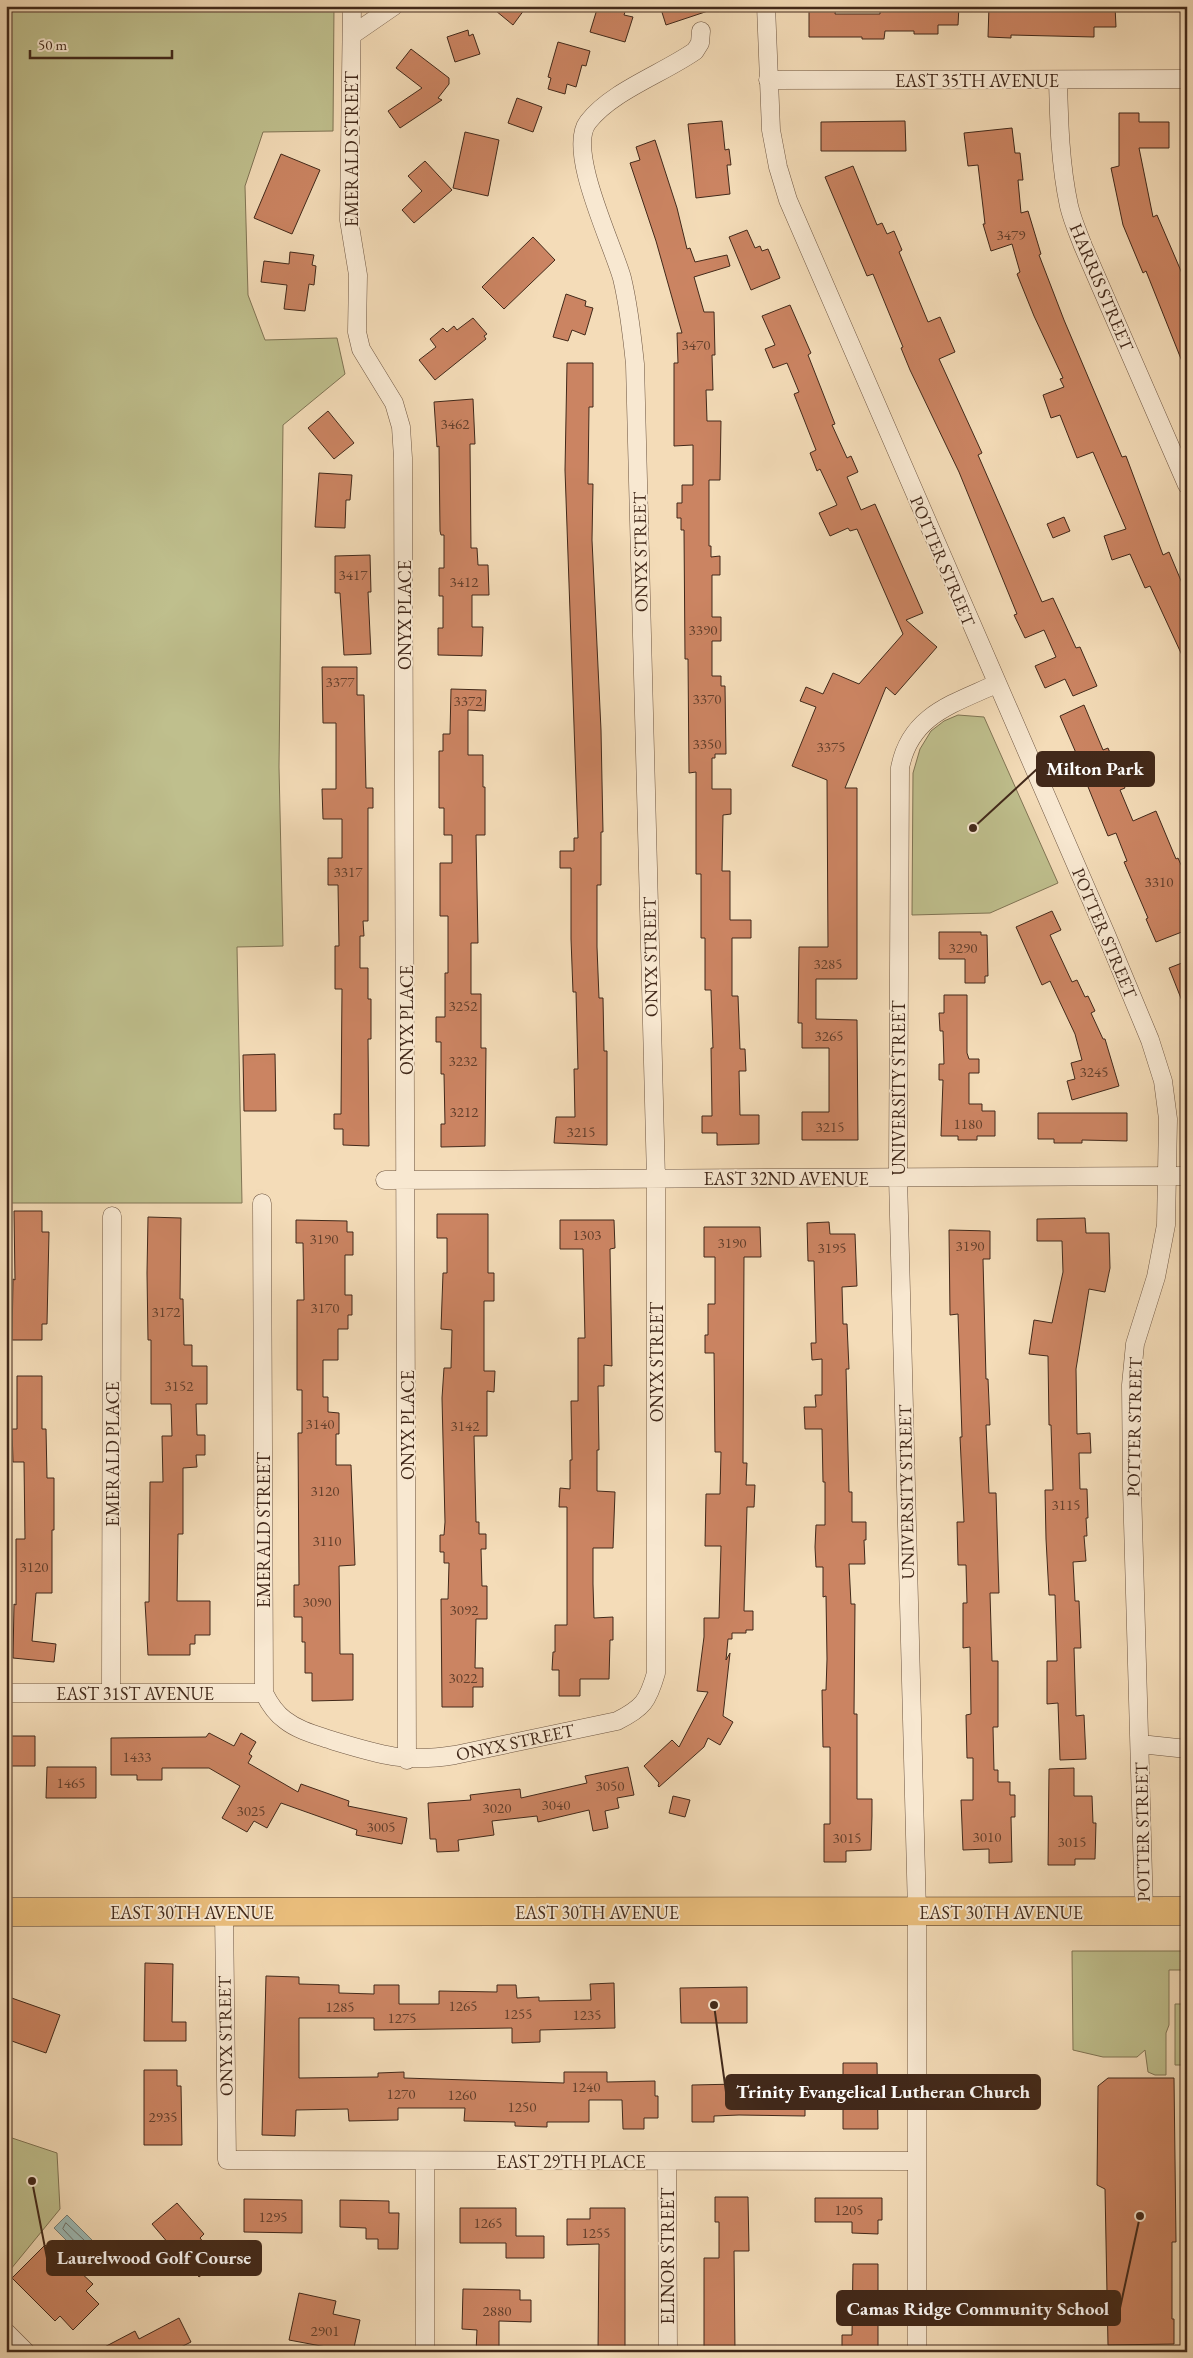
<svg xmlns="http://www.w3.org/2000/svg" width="1193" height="2358" font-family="'EB Garamond',serif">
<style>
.green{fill:#bfbf8d;stroke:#807454}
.water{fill:#9dbab5;stroke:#798077}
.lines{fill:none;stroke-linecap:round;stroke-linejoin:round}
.shore{stroke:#707268;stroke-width:1}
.building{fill:#cb8462;stroke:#42291a}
.street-casing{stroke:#6e5642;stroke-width:19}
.primary-casing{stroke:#42291a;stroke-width:29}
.street{stroke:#f8e8d1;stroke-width:18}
.primary{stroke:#eabe7c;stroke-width:28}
.labels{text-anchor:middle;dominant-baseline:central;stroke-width:4;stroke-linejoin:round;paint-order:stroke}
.number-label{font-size:15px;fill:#64402c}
.street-label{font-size:18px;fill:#42291a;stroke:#f8e8d1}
.leader{fill:none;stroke:#42291a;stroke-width:2}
.callout-dot{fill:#42291a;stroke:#f8e8d1;stroke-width:2}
.callout{fill:#42291a;stroke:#42291a;stroke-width:2}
.callout-label{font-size:19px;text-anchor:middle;font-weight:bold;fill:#fff}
</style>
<rect width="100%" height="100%" fill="#f4dcb8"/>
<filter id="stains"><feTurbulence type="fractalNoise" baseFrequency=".004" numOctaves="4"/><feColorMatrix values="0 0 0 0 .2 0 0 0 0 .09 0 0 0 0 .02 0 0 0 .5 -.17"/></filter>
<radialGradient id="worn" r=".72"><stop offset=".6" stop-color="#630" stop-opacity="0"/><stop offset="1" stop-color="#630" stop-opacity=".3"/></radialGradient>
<path class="green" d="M6,6H334L333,131L263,132L245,186L248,295L265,340L337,338L345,374L283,425L279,767L283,946L237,947L242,1203H6Z
M958,715L984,717L1058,883L990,913L912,915L913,773L920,749L931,731L944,721Z
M1072,1951H1187V1970H1169V2025L1166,2033V2075H1155L1148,2072L1145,2050L1137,2057H1103L1073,2050Z
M1175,2004H1187V2065H1175Z
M6,2136L57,2153L60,2209L6,2275Z"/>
<path class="water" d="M67,2215L93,2241L80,2254L54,2228Z"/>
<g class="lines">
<path class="shore" d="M66,2223L84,2240L81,2245H78L63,2229Z"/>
</g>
<path class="building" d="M490,6H527L513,25Z
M598,6H616L626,9L624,15L633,17L625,42L590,32Z
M660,6H713L714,9L666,25Z
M809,6H836L835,14H880V6H959L958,25H938V34H914V31H885L884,39H862V37H809Z
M989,6H1115L1116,27H1094V37L1011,35V38L988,37Z
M468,30L469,36L473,34L480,54L455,62L447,37Z
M558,42L590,51L586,66L582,65L576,87L567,84L565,94L548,89L551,78L548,77Z
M411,49L449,78V84L438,98L442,100L400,128L388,111L422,88L396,68Z
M517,98L542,107L533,132L508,123Z
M1119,113H1139V122H1169V148H1139L1153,217L1157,215L1187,285V374L1146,271L1143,273L1123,225L1111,168L1119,166Z
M722,121L725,150L729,149L731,165H727L730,194L696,198L688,124Z
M905,121L906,151H821V122Z
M1012,128L1015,153H1020L1023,180H1018L1021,213L1028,211L1041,254L1039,255L1064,320L1122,457L1126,456L1163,555L1169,552L1187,595V666L1150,586L1145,588L1130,554L1112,560L1104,536L1126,529L1093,452L1077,458L1060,415L1051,418L1043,395L1064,387L1060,379L1063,378L1034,316L1017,274L1020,272L1012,244L991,251L983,224H985L978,165L968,166L964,133Z
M465,132L499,140L488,196L453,188Z
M655,140L677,208L687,249L690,248L695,262L727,255L730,266L694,277L704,312H714L715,355H712L713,390H706L707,421H721L720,480H709V546H711V557L720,556V575H712V617H721V641H712V676H721V686H725L726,754H715V758H712V789H731V814L723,815L722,871H730V920H751V938H732V996H738L740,1049H745L746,1071H739L740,1115H759V1144L717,1145V1133H702V1116H712L711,1048H713L711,990H705V938H701V874H696V772L689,773L688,659H685L684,530H681V518H677V503H682V485H693V445L674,446V363H678L677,333H682L656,241L630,163L640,160L636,147Z
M281,154L320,170L292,234L254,218Z
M425,161L452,190L414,223L402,210L422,191L408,176Z
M853,166L877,225L882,223L887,234L894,231L902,250L899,252L928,322L940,317L955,352L939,359L982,453L978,455L1042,602L1053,598L1076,648L1080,647L1097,686L1073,696L1065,679L1045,688L1035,666L1056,657L1044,630L1025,638L1014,615L1017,614L959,472L910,370L901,348L903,347L873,274L867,276L825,177Z
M747,230L755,248L760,246L762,251L768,249L780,278L751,290L729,237Z
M533,237L555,260L504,309L482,287Z
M290,252L314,255L312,265L316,266L314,285L309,284L305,311L284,309L287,285L261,282L264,261L289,264Z
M566,294L586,301L585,306L593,308L585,335L572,330L568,341L553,337Z
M790,305L811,353L808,355L835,424L832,425L847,458L851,456L858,472L847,477L861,510L875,504L923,613L906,620L937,647L895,695L886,687L845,788H857V979H816V1019L857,1020L858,1140H802V1112H829V1048H802V1023H798L799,947H828L827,780L792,766L816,707L800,701L806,687L823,694L833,673L859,684L903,634L857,529L850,531L848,528L830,536L819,513L837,505L820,469L817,471L810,453L816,450L794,394L799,392L787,363L773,368L765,349L775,345L762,316Z
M473,318L487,334L484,336L486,339L435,380L419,360L436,347L430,339L443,328L447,332L454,326L457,330Z
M567,363H593V407H589L588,484H593L592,540L601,730L603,832H601V885H597V947L599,998H603L604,1051H607V1145L554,1143L556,1117H575L574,1069H578L576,992H573L571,939V868H560V851H574V838H578L565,470Z
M473,399L475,444H470L471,548H477L478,565H488L489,595H472V627H483L482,656L438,655V628H443V596H439V568H444V535H441L440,531L439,446L437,447L434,402Z
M328,411L354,443L334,459L308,428Z
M319,473L352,475L350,500H346L345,528L315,527Z
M1064,517L1070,531L1053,538L1047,524Z
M370,555L371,592H368L371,654L344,655L340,593H335V556Z
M322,667H357V695H364L366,788H373V808H368V921H363L364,936H360V968H368V999H371V1039H368L369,1146L343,1145V1129H334V1114H341L342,989H335V946H339L338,885H328V858H342V819H323L322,789H336V723H323Z
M451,689L486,690L485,711L468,710V755H483V787H485V835H476L478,943H471V994H481V1048H486L485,1146L441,1147V1124H445L444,1074H441V1042H436V1017H445V973H448V916H440V863H452V835H444V808H439V751H443V734H450Z
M1084,705L1103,750L1108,748L1125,788L1120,790L1133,821L1156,811L1176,859L1178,858L1187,878V930L1156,942L1146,919L1148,918L1124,862L1127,861L1116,833L1108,836L1084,777L1086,776L1060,716Z
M1052,911L1061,930L1050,935L1072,982L1077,980L1085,997L1088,996L1095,1011L1091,1013L1103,1039H1105L1119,1086L1072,1100L1067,1081L1075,1079L1071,1063L1082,1060L1075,1034L1050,981L1042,985L1016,927Z
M939,932H981V935H987L988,976H985V983H965V959H939Z
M1187,961V1011H1186L1169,968Z
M944,995H967V1053L969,1059H979V1073H969V1104H982V1111H995V1136H977V1140H958V1136H941L943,1080H939V1064H944L943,1031H940L939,1013H944Z
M275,1054L276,1111H244L243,1055Z
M1038,1113H1127V1141L1082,1140V1143H1054V1139H1038Z
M14,1211H42V1232H49L47,1324H42V1340H12L13,1279L15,1280Z
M437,1214H488V1273H494V1301H484V1371H495L494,1392L487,1391V1436H474L476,1522H479V1534H486V1549H481L482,1586H487V1619H476L475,1668H483V1687H473V1707H442L441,1599H448L449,1563H444V1552H440V1535H444L445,1522L442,1398L444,1368H451L452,1330L441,1329L443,1273H447V1238H437Z
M148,1217L181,1218L180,1299H183L184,1345H192V1366H207V1404H196L197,1435H205V1455H196L197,1467L183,1468V1534H178L177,1601H210V1635H195V1644H190V1655H148L145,1602H149L150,1482H163L162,1436H172L171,1404H151V1340H148L147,1273Z
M1085,1218L1086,1233H1109L1110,1268L1105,1292L1089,1289L1076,1369L1077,1434L1090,1433L1091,1453H1079L1080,1489H1087L1088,1518H1086L1087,1536H1084L1086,1561L1073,1562L1075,1601H1079L1081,1648H1074L1076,1716L1084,1715L1086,1759L1060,1760L1058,1703L1047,1704V1661H1057L1055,1595H1049L1046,1539L1045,1490H1053L1051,1425H1049L1048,1356L1029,1354L1034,1320L1052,1323L1063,1272L1062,1241H1037V1219Z
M296,1220L347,1221V1232H353V1255H345V1295H352V1315H348V1329H338V1360H323V1397H328V1412L339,1413V1434H336V1465H351L355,1565L339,1566L340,1654H353V1700L312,1701V1673H305V1642H302V1617H294V1585H299L298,1433H302V1390H297V1300H304L303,1243H296Z
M560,1220H614L615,1248L610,1249L612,1366L604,1365V1386H598L599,1450H597V1491L615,1492L613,1548H593V1584L594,1618L613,1617V1640H610L609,1679H580V1696H559V1670H552L553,1652H555V1625H567V1507H559L560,1488L570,1489V1460H572L571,1401H578V1338H585L583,1249H560Z
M829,1222L830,1234H855L857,1286L842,1287L843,1324H847L849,1369H846L849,1492H852V1522H866V1540H864L865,1564H849L851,1604H855L854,1714H857V1799H872V1816L871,1850L846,1851V1862H824V1824H830V1747H823L822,1690H826L827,1659L826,1596L823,1597V1567H816L815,1547L816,1525H825V1482H823L822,1429H805L804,1407H816L815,1395H822V1359L812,1360L811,1343H816L814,1261H808L807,1223Z
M704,1227H760L761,1257H744L743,1463H747L746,1485H755L754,1507H747L744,1611H753V1630H746V1633H732V1639H728L726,1660L730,1653L723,1716L733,1722L720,1745L708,1738L704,1747L659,1787L658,1786L659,1783L644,1766L672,1740L679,1747L708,1692L697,1691L704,1637V1618H719L721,1546H705L706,1494H720L721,1452H715L714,1353H705V1335H708V1304H715V1257H704Z
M949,1230L990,1231V1259H983L986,1379H988L990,1425H986L989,1493H996L999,1593H990L992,1661H998V1727H993L994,1770H998V1782H1010V1795H1015V1817H1011L1012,1862L989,1863V1849L963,1850L961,1800H973V1758H967L966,1715L971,1714L970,1647L963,1648V1603H967L966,1565H958L957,1522H964L960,1437H962L958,1314L950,1315Z
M17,1376H42V1429H46L47,1478H54V1530H52V1593H36L32,1641L56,1644L54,1662L13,1658L14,1604L16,1605V1539H25L24,1462H13L12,1429H17Z
M209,1733L234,1746L241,1733L256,1742L249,1754L252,1756L248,1763L298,1792L301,1784L349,1801L348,1806L407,1818L402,1844L356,1835L357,1830L281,1803L267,1828L254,1821L247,1832L222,1818L240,1786L209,1768H162V1780H137V1775H111V1738L206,1737Z
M8,1736H35V1766H8Z
M47,1767H96V1798H46Z
M628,1767L634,1795L617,1798L619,1808L605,1811L608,1828L593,1831L589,1810L538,1822L537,1816L492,1821L494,1835L458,1840L459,1851L437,1852L436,1839H430L428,1803L471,1800L470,1795L520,1789L521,1798L587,1783L585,1776Z
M1074,1768V1796H1092L1093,1823H1096L1095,1859H1075V1865H1048L1049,1769Z
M673,1796L690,1800L685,1817L669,1813Z
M145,1963L173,1964L172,2022H186V2041H144Z
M266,1976L299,1977V1984L339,1985V1993L374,1994V1985H399V2004H439V1991L497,1992V1985H516L517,1998L539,1997V2001L591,2000L590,1984L614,1983L615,2028L540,2030V2042L512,2043V2028L374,2030V2018H299V2078L378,2077V2073L404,2072V2078L564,2083V2072H607V2082L655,2081V2096H658V2118H644V2129H623L622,2100H589V2122H547V2127L515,2126V2122L464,2121L465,2108H398V2120L349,2121L348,2109L296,2110L295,2136L262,2135Z
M747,1987V2023H681L680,1988Z
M6,1996L60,2015L46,2053L6,2039Z
M843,2063H877L878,2129H843Z
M144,2070H177V2086H181L182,2145H144Z
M1108,2078H1174L1176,2242H1172V2319H1174V2344L1108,2345L1105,2189L1097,2185L1098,2086Z
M739,2084V2087H805V2116L739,2115L714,2116V2122H692V2085Z
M715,2197H748L749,2251H734L735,2352H704V2258H719V2222H715Z
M815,2198H882V2220H878V2234L852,2233V2222H815Z
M244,2199L302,2200V2233L244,2232Z
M340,2200L389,2201V2213H399L398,2249H378V2239H366V2228L340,2227Z
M177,2203L204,2234L200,2238L219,2261L199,2277L184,2259L175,2268L161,2251L169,2244L152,2224Z
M460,2208H516V2236H544V2258H506V2243H460Z
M590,2208H625V2352H598L599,2244L567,2245V2219H590Z
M45,2245L74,2274L78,2270L93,2284L86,2291L99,2304L73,2330L60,2316L55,2321L12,2278Z
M853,2264H878V2352H842V2335H852Z
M463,2289L520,2290V2300H531V2322L499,2321V2352H476L477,2330L462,2329Z
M299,2293L336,2301L333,2314L360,2320L353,2352L289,2340Z
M179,2318L191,2342L171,2352H95L135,2331L139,2339Z"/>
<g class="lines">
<g class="street-casing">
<path id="street" d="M352,6L349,220L358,275L357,332L361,349L394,403L401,427L403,458L407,1760
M766,6L771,130L778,167L788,200L1106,934L1150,1040L1163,1081L1168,1119L1166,1225L1156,1277L1135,1344L1131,1385L1132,1487L1144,1911
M352,35L394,6
M768,80L1187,79
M1058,80C1059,122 1060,164 1069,206C1072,219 1078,233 1083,246L1187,485
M385,1180L1187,1176
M262,1203L264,1693C269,1703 275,1713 285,1720C299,1731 317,1735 334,1741C380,1755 406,1763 455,1755L617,1721C643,1708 648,1701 656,1673V1179L635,364C632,335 629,307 622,278C613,245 566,150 588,122C612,91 662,74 695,51L700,43L701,31
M111,1692L112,1216
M6,1693H264
M1140,1744L1187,1749
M224,1911L227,2160L916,2161
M667,2161L668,2352
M6,2332L26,2352
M425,2352V2161
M917,2352V1912L898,1177L900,768C910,715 953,704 996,684"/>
</g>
<g class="primary-casing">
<path id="primary" d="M6,1912L1187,1911"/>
</g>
<use href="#street" class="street"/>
<use href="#primary" class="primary"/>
</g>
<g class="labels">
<g class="number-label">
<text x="1011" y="234">3479</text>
<text x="696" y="344">3470</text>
<text x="455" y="423">3462</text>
<text x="353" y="574">3417</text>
<text x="464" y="581">3412</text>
<text x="703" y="629">3390</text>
<text x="340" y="681">3377</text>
<text x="707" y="698">3370</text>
<text x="468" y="700">3372</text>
<text x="707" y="743">3350</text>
<text x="831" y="746">3375</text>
<text x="348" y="871">3317</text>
<text x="1159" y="881">3310</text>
<text x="963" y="947">3290</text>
<text x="828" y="963">3285</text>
<text x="463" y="1005">3252</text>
<text x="829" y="1035">3265</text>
<text x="463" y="1060">3232</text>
<text x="1094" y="1071">3245</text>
<text x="464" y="1111">3212</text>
<text x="968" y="1123">1180</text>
<text x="830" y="1126">3215</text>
<text x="581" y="1131">3215</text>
<text x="587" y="1234">1303</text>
<text x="324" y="1238">3190</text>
<text x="732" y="1242">3190</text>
<text x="970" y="1245">3190</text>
<text x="832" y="1247">3195</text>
<text x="325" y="1307">3170</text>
<text x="166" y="1311">3172</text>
<text x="179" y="1385">3152</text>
<text x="320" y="1423">3140</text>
<text x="465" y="1425">3142</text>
<text x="325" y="1490">3120</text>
<text x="1066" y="1504">3115</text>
<text x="327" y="1540">3110</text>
<text x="34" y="1566">3120</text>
<text x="317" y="1601">3090</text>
<text x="464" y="1609">3092</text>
<text x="463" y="1677">3022</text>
<text x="137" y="1756">1433</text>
<text x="71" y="1782">1465</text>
<text x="610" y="1785">3050</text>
<text x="556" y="1804">3040</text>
<text x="497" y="1807">3020</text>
<text x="251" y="1810">3025</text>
<text x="381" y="1826">3005</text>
<text x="987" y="1836">3010</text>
<text x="847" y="1837">3015</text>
<text x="1072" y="1841">3015</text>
<text x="463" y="2005">1265</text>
<text x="340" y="2006">1285</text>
<text x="518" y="2013">1255</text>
<text x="587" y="2014">1235</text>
<text x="402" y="2017">1275</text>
<text x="586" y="2086">1240</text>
<text x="401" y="2093">1270</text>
<text x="462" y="2094">1260</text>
<text x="522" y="2106">1250</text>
<text x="163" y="2116">2935</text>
<text x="849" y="2209">1205</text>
<text x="273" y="2216">1295</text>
<text x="488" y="2222">1265</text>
<text x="596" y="2232">1255</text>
<text x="497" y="2310">2880</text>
<text x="325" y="2330">2901</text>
</g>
<g class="street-label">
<text x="977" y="80">EAST 35TH AVENUE</text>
<text transform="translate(351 149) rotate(-90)">EMERALD STREET</text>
<text transform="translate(1102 287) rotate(67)">HARRIS STREET</text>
<text transform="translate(640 552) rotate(-91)">ONYX STREET</text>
<text transform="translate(943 561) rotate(67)">POTTER STREET</text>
<text transform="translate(404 615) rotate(-90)">ONYX PLACE</text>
<text transform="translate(1105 933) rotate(67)">POTTER STREET</text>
<text transform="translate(650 957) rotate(-91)">ONYX STREET</text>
<text transform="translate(406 1020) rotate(-90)">ONYX PLACE</text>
<text transform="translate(898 1088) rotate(-90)">UNIVERSITY STREET</text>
<text x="786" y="1178">EAST 32ND AVENUE</text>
<text transform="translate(656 1362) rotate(-90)">ONYX STREET</text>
<text transform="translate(407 1425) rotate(-90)">ONYX PLACE</text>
<text transform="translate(1134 1427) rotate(-89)">POTTER STREET</text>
<text transform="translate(112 1454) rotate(-90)">EMERALD PLACE</text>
<text transform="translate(906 1492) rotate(-91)">UNIVERSITY STREET</text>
<text transform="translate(263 1530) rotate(-90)">EMERALD STREET</text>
<text x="135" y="1693">EAST 31ST AVENUE</text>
<text transform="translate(515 1742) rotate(-12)">ONYX STREET</text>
<text transform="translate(1142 1832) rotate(-91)">POTTER STREET</text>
<text x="192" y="1912">EAST 30TH AVENUE</text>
<text x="597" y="1912">EAST 30TH AVENUE</text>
<text x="1001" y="1912">EAST 30TH AVENUE</text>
<text transform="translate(225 2036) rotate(-91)">ONYX STREET</text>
<text x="571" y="2161">EAST 29TH PLACE</text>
<text transform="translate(667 2256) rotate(-90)">ELINOR STREET</text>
</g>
</g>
<path class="leader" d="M973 828L1037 769M714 2005L726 2092M32 2181L47 2258M1140 2216L1120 2308"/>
<g class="callout-dot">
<circle cx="973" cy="828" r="5"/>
<circle cx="714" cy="2005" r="5"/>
<circle cx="32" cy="2181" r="5"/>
<circle cx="1140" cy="2216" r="5"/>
</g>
<g class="callout">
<rect x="1037" y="752" width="117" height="34" rx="5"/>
<rect x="726" y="2075" width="314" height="34" rx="5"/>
<rect x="47" y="2241" width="214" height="34" rx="5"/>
<rect x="837" y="2291" width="283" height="34" rx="5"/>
</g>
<g class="callout-label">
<text x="1095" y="775">Milton Park</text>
<text x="883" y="2098">Trinity Evangelical Lutheran Church</text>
<text x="154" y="2264">Laurelwood Golf Course</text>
<text x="978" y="2315">Camas Ridge Community School</text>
</g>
<rect width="1193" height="2358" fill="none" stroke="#f4dcb8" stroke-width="25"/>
<rect x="8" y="8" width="1178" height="2343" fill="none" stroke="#42291a" stroke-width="2.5"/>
<rect x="12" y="12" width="1168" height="2333" fill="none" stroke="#42291a"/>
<path d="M30 50v8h142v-8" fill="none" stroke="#42291a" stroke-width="2.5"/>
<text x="38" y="50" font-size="15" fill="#42291a" stroke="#f8e8d1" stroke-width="4" paint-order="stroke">50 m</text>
<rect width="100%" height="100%" filter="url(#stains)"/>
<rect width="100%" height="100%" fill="url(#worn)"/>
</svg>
